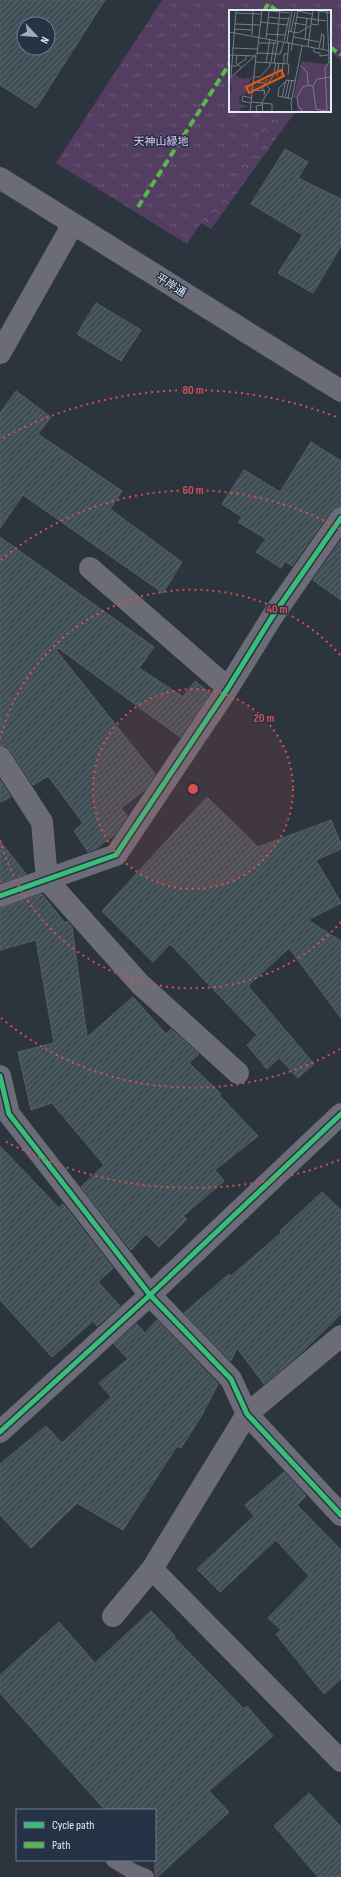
<svg xmlns="http://www.w3.org/2000/svg" width="341" height="1877" font-family="'Sofia Sans Condensed','Noto Sans JP',sans-serif">
<style>
.forest{fill:url(#forest-crowns)}
.park{fill:url(#park-tufts)}
.building{fill:url(#building-hatch);stroke:#555e66;fill-rule:evenodd}
.lines{fill:none;stroke-linecap:round;stroke-linejoin:round}
.service{stroke:#6b6c76;stroke-width:16}
.minor{stroke:#6b6c76;stroke-width:22}
.tertiary{stroke:#6b6c76;stroke-width:22}
.quiet{stroke:#58b947;stroke-width:4;stroke-dasharray:8 4;stroke-linecap:butt}
.cycleway-casing{stroke:#243346;stroke-width:8}
.cycleway{stroke:#3abd76;stroke-width:5}
.ring{fill:none;stroke:#d84f52;stroke-width:2;stroke-dasharray:2 4}
.labels{text-anchor:middle;dominant-baseline:central;stroke-width:3;stroke-linejoin:round;paint-order:stroke}
.park-label{font-size:11px;fill:#e3c0f4;stroke:#243346}
.street-label{font-size:11px;fill:#e1ebf8;stroke:#243346}
.inset-road{fill:none;stroke:#747d88;stroke-width:1}
.view{fill:#e8590c;fill-opacity:0.15;stroke:#e8590c;stroke-width:2}
.inset-edge{fill:none;stroke:#e1ebf8;stroke-width:2}
.centre{fill:#d84f52;stroke:#243346;stroke-width:2}
.ring-label{font-size:12px;text-anchor:middle;font-weight:bold;fill:#d84f52;stroke:#243346;stroke-width:3;stroke-linejoin:round;paint-order:stroke}
</style>
<defs>
<pattern id="forest-crowns" width="20" height="18" patternUnits="userSpaceOnUse"><rect width="20" height="18" fill="#533e61"/><path d="M2 6a3 3 0 1 1 6 0M12 15a3 3 0 1 1 6 0" fill="none" stroke="#6b5a78"/></pattern>
<pattern id="park-tufts" width="24" height="20" patternUnits="userSpaceOnUse"><rect width="24" height="20" fill="#533e61"/><path d="M3 7l-1-3M5 7V3M7 7l1-3M15 17l-1-3M17 17v-4M19 17l1-3" fill="none" stroke="#6b5a78"/></pattern>
<pattern id="building-hatch" width="6" height="6" patternUnits="userSpaceOnUse"><rect width="6" height="6" fill="#404e56"/><path d="M-1 1l2-2M0 6l6-6M5 7l2-2" fill="none" stroke="#5b686f"/></pattern>
</defs>
<rect width="100%" height="100%" fill="#2c343e"/>
<path class="forest" d="M230,111H296L211,229L162,198Z"/>
<path class="park" d="M162,0H341V60L330,52V11H230V111H275L187,244L56,163Z"/>
<path class="building" d="M0,0H105L36,108L0,85ZM24,24H48V48H24Z
M285,149L308,162L298,178L341,199V246L313,293L278,273L303,235L251,204Z
M96,303L141,330L121,361L77,334Z
M16,391L51,417L38,434L122,491L110,509L182,562L163,593L23,495L0,528V413Z
M311,442L341,461V506L335,507L331,511L292,566L285,561L281,568L256,552L266,539L238,522L242,517L222,504L244,470L280,492Z
M0,537L154,647L139,668L183,697L195,681L210,693L180,737L58,648L56,650L155,774L145,790L121,808L127,816L114,835L97,848L88,852L74,831L83,823L48,776L33,785L10,750L6,746L0,745Z
M341,540V600L313,580Z
M0,780L11,797L0,802Z
M207,797L258,847L331,820L341,844V849L316,860L341,903L308,920L341,941V1018L289,948L248,986L314,1064L298,1078L279,1058L267,1069L247,1045L257,1035L170,944L153,962L102,911Z
M0,841L26,874L0,883Z
M42,894L64,922H68L72,927L87,1037L133,997L166,1034L171,1029L199,1054L189,1063L221,1094L219,1095L258,1136L215,1170L224,1181L183,1216L187,1219L159,1247L146,1234L131,1250L81,1187L104,1165L52,1103L31,1110L18,1052L54,1043L36,940L0,950V908Z
M0,1146L59,1208L63,1204L113,1268L98,1282L120,1306L97,1326L93,1321L52,1357L0,1300Z
M322,1192L341,1210V1314L301,1353L264,1384L237,1348L231,1361L184,1313L229,1274L231,1276L281,1233L280,1231Z
M157,1320L218,1384L202,1415L181,1448L177,1446L123,1530L77,1503L31,1548L0,1515V1464L46,1426L62,1443L111,1397L99,1383L128,1359L114,1344L137,1324L145,1333Z
M284,1472L306,1496L297,1505L341,1550V1679L324,1694L276,1634L281,1630L268,1618L309,1576L276,1540L220,1592L197,1569L254,1516L245,1505Z
M151,1611L175,1636L174,1637L244,1709L247,1706L273,1736L209,1791L229,1812L157,1877L155,1875V1810H105L0,1693V1675L59,1622L95,1663Z
M309,1793L341,1827V1877H318L274,1826Z"/>
<g class="lines">
<path class="service" d="M114,1860L132,1871L146,1877"/>
<path class="minor" d="M0,353L73,224
M90,568L228,688
M0,757L42,822L47,880L140,984L238,1073
M0,896L116,855L228,688L272,617L341,518
M0,1076L9,1114L150,1295L231,1379L247,1414L341,1515
M0,1432L150,1295L341,1114
M152,1569L341,1761
M113,1616L152,1569L247,1414L341,1336"/>
<path class="tertiary" d="M0,178L341,391"/>
<path class="quiet" d="M264,11L268,4L277,11
M330,47L341,55
M138,207L230,63"/>
<g class="cycleway-casing">
<path id="cycleway" d="M0,896L116,855L228,688L272,617L341,518
M0,1076L9,1114L150,1295L231,1379L247,1414L341,1515
M0,1432L150,1295L341,1114"/>
</g>
<use href="#cycleway" class="cycleway"/>
</g>
<circle cx="193" cy="789" r="100" fill="#d84f52" fill-opacity=".12"/>
<g class="ring">
<circle cx="193" cy="789" r="100"/>
<path d="M341 922A199 199 0 0 1 0 839M0 739A199 199 0 0 1 341 656"/>
<path d="M340 1049A299 299 0 0 1 1 1018M1 560A299 299 0 0 1 340 529"/>
<path d="M339 1160A399 399 0 0 1 3 1140M3 438A399 399 0 0 1 339 418"/>
</g>
<g class="labels">
<g class="park-label">
<text x="161" y="141">天神山緑地</text>
</g>
<g class="street-label">
<text transform="translate(171 285) rotate(32)">平岸通</text>
</g>
</g>
<g transform="translate(229 10)">
<rect width="102" height="102" fill="#2c343e"/>
<path d="M73,51L102,55V102H68V88H64Z" fill="#533e61"/>
<path d="M6,65L14,69L24,67L18,76L23,77V80H18L17,84L11,86L10,93L21,97L12,98L10,102H0V83L3,80L0,69Z" fill="#533e61"/>
<path class="inset-road" d="M32,0L61,3M83,0L102,3M98,0L100,52L102,54M69,1L83,4M7,3L32,4M39,7L60,9M68,7L97,11M31,12L58,15M65,13L77,15M6,14L31,15M82,14L89,15L90,0M5,19L23,20M59,21L69,23L81,16M62,21L66,2M0,22L102,41M37,24L56,25M23,25L24,0M93,25H95L94,39M65,27L90,32M37,28L40,1M76,29L78,8M48,30L51,0M55,31L60,7M58,32L63,0M30,33H49M79,36L84,0M3,38L28,39M85,38V42L91,43V46L99,45M90,38L93,23M62,41L69,0M28,43L51,44L55,32M0,45L27,46L21,102M8,45L7,53L13,58M27,52L60,54L59,65M37,52L41,29M42,52L45,33M45,53L49,31M55,53V44H59M58,53L60,32M71,55L78,62L79,75M0,56H7L17,49V45M48,66L50,53M53,66L54,53M2,67L7,0M25,67H31L41,56V52M0,69L28,44L33,0M57,71L50,78L49,86L63,89M25,72L35,73L41,79L33,92L34,102M79,75L84,76L87,99L102,102M37,76L44,66L47,53M84,76L88,69L102,67M24,80L36,81L35,85M36,81L33,79L38,69M53,87L57,70L67,71M56,88L60,70M59,88L63,70M22,92L43,94V102M22,93L13,91L14,86L23,88M98,101L96,58L100,52M28,102L27,96L33,95M63,102L62,93L73,36M74,102L69,95L68,87L74,77L79,75"/>
<path class="view" d="M52,60L55,66L20,83L17,77Z"/>
<rect width="102" height="102" class="inset-edge"/>
</g>
<circle cx="193" cy="789" r="6" class="centre"/>
<g class="ring-label">
<text x="193" y="394">80 m</text>
<text x="193" y="494">60 m</text>
<text x="277" y="613">40 m</text>
<text x="264" y="722">20 m</text>
</g>
<rect x="16" y="1809" width="140" height="52" fill="#243346" stroke="#707d8d"/>
<rect x="24" y="1822" width="20" height="6" fill="#3abd76" stroke="#707d8d"/>
<text x="52" y="1829" font-size="12" fill="#e1ebf8">Cycle path</text>
<rect x="24" y="1842" width="20" height="6" fill="#58b947" stroke="#707d8d"/>
<text x="52" y="1849" font-size="12" fill="#e1ebf8">Path</text>
<g transform="translate(36 36) rotate(116)"><circle r="19" fill="#243346" stroke="#707d8d"/>
<path d="M0-3L7 15L0 10L-7 15Z" fill="#a2abb7"/>
<text y="-6" font-size="11" font-weight="bold" text-anchor="middle" fill="#e1ebf8">N</text>
</g>
</svg>
